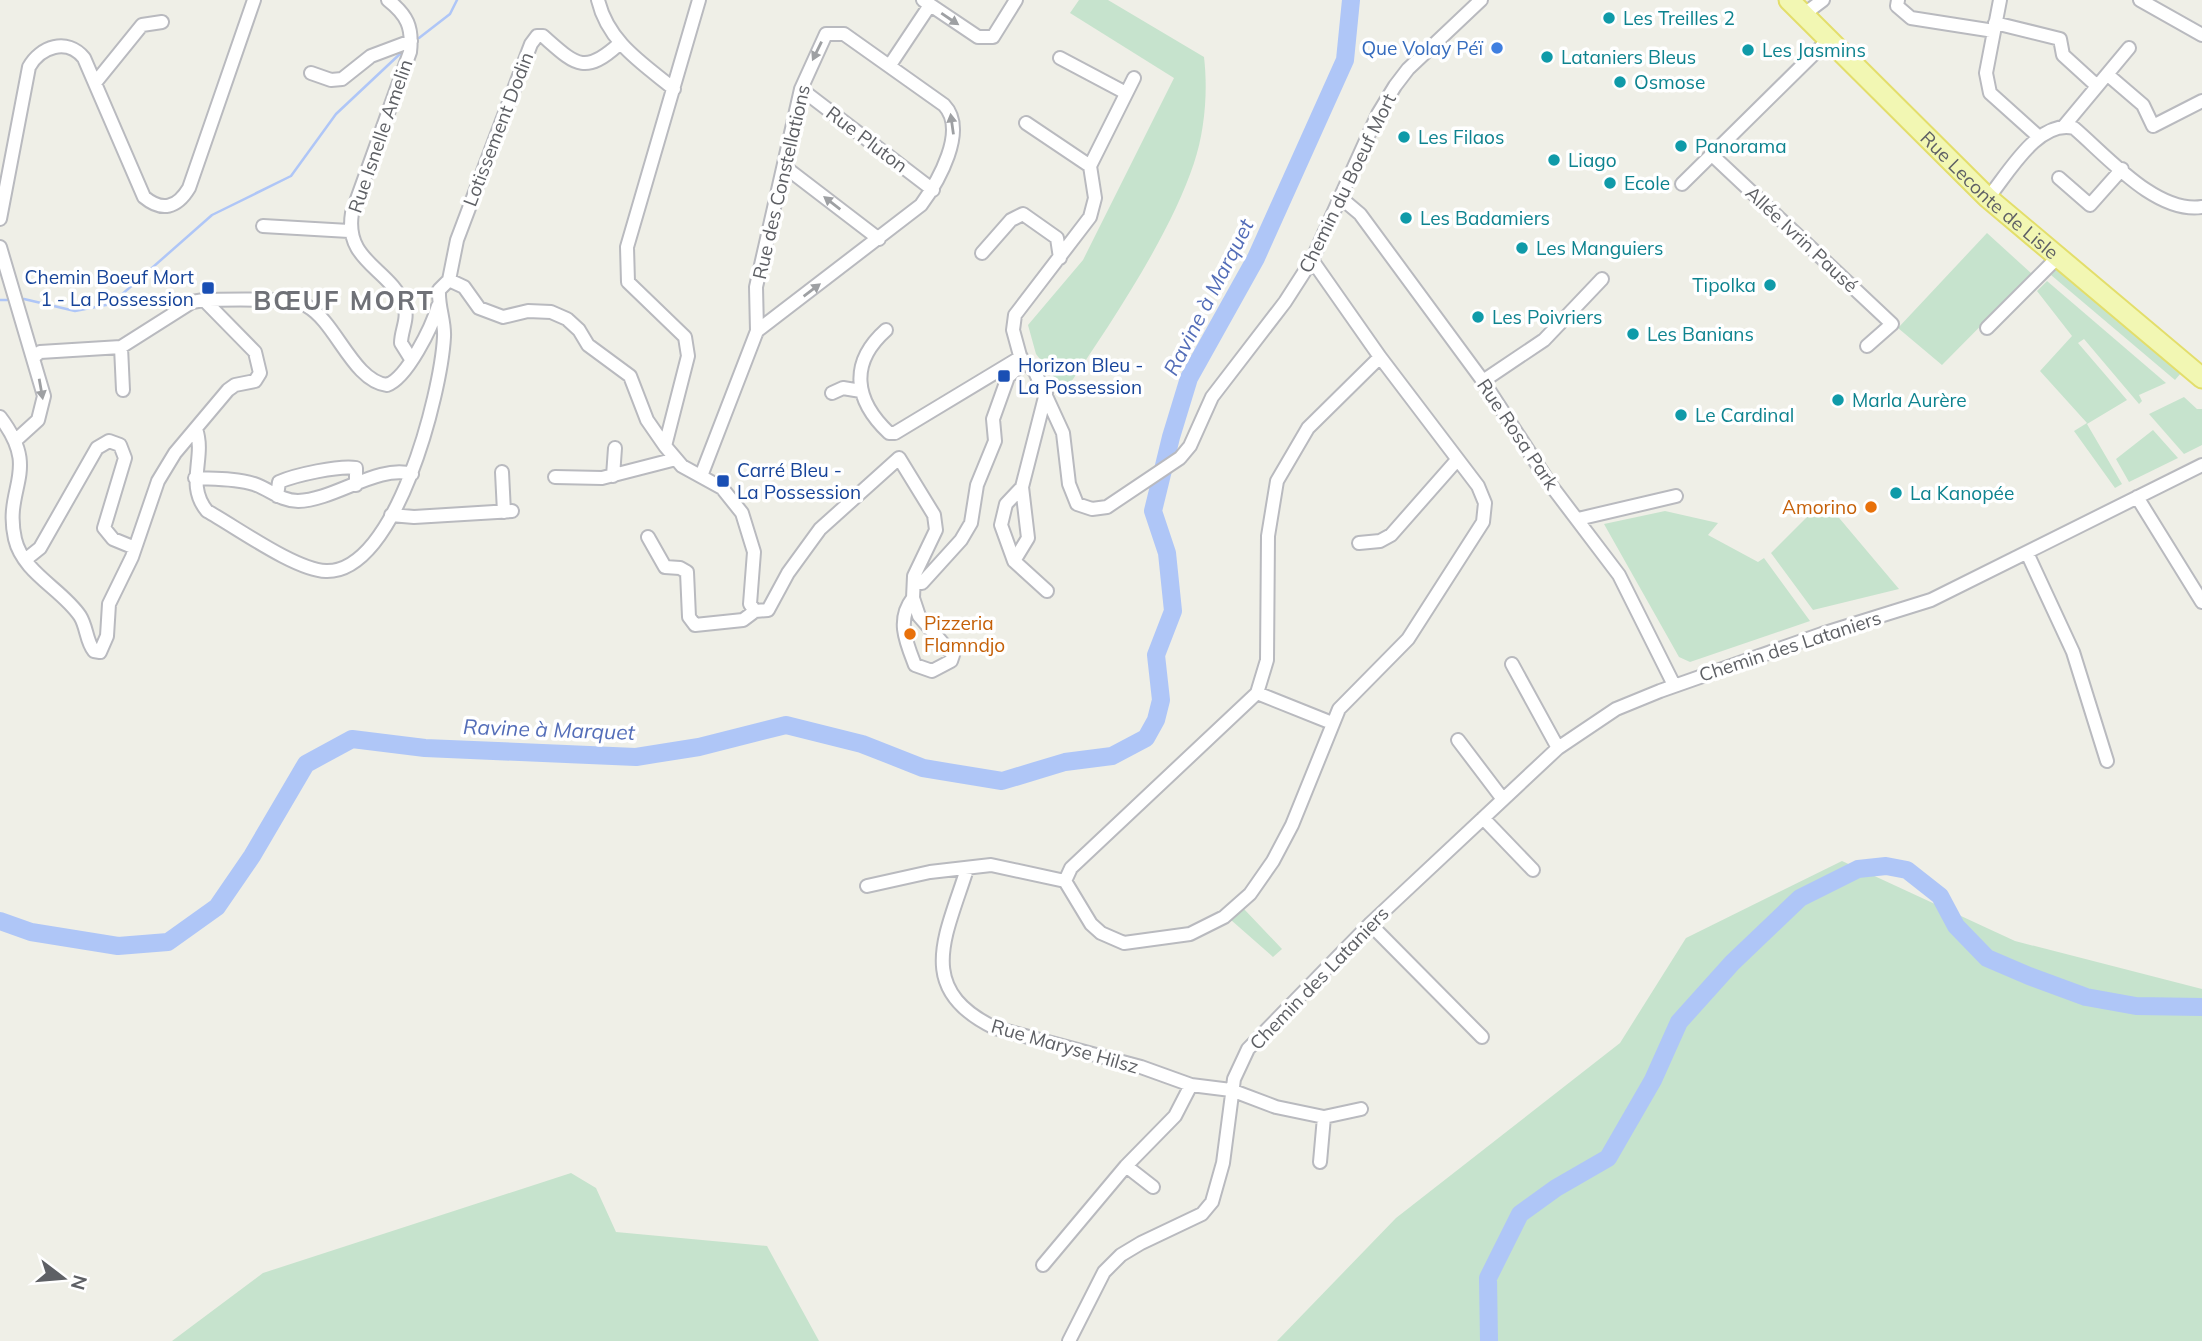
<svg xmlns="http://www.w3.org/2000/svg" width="2202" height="1341" font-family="Mulish,sans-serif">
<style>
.green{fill:#c6e3cd}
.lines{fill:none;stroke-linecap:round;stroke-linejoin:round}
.stream{stroke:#afc6f7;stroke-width:2.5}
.river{stroke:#afc6f7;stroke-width:18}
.street-casing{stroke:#b9babf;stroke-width:16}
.primary-casing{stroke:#e3de6b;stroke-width:23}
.street{stroke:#fff;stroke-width:12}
.primary{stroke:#f2f7b3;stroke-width:19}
.oneway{fill:#9ea0a3}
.culture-dot{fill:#0f9aa8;stroke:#fff;stroke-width:2.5}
.shop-dot{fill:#3f7fe0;stroke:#fff;stroke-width:2.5}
.transit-dot{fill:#1a4fb4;stroke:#fff;stroke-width:2.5}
.food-dot{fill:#e8710a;stroke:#fff;stroke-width:2.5}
.labels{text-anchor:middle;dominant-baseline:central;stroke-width:7;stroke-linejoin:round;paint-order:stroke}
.culture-label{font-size:19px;fill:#0d838f;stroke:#fff;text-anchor:start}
.shop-label{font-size:19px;fill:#366cbe;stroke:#fff;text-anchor:end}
.street-label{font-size:19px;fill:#5e6065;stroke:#fff}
.transit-label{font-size:19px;fill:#164399;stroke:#fff;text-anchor:start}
.food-label{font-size:19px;fill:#c56008;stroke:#fff;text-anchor:end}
.water-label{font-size:21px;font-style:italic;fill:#536db8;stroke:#fff}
.district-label{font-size:26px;font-weight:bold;letter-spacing:2px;fill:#6f7177;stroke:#fff}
</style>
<rect width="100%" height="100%" fill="#efefe7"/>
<path class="green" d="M1079,0H1108L1204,57C1208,91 1205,130 1194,163C1170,236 1109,326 1065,391L1036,354L1028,325L1083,260L1174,78L1070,13Z
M1987,233L2032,274L1942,365L1898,328Z
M2058,268L2181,373L2175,380L2051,275Z
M2047,281L2166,383L2139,395L2142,401L2139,404L2084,339L2078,343L2127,400L2087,424L2122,484L2115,488L2074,431L2087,423L2040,371L2072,336L2037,291Z
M2184,397L2197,409H2202V445L2184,454L2149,414Z
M2153,430L2178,458L2129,482L2116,459Z
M1824,500L1899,589L1813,610L1771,553Z
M1665,511L1718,523L1708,535L1758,562L1764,558L1810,621L1690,662L1679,657L1604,524Z
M1842,861L2015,941L2202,989V1341H1277L1396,1218L1620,1043L1686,938Z
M1244,909L1282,949L1273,957L1231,920Z
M571,1173L596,1188L616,1232L767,1246L819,1341H172L263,1273Z"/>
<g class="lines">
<path class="stream" d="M419,38L450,14L457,0
M24,299L75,311L111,304L212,215L291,176L336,114L402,52
M0,300H7"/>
<path class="river" d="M0,921L31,932L118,946L168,942L217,907L252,856L306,764L352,739L425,748L636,757L699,747L786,725L862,744L923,768L1002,781L1065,762L1112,756L1146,738L1156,720L1161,700L1156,655L1173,611L1167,553L1153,511L1171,437L1189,378L1256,258L1345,60L1351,0
M1489,1341L1488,1278L1520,1214L1556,1188L1608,1158L1653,1080L1679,1022L1732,963L1800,898L1858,869L1886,866L1907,870L1940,896L1956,926L1987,958L2029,976L2086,997L2136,1006L2202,1007"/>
<g class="street-casing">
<path id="street" d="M388,0C407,15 413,27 410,52L352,213C344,262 390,268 404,305C409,319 401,330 401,343L411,359
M598,0C608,42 642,63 674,89
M923,0L978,37H993L1016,0
M1898,0L1897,6L1911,18L1994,31
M2000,0L1986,73L1990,93L2039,137
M2140,0L2202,35
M1803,15L1823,0
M1995,23L2060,39L2063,55L2097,86
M1060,58L1126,93
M890,65L930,5
M311,73L331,80L342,79L371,56L411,41
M2108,75L2143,105L2153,126L2202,101
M95,83L142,25L162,22
M801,89L933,190
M1026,123L1090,166
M2064,126L2129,48
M1711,154L1892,324L1867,346
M785,167L879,239
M2059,178L2090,205L2122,169
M1682,184L1827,41
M1341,198L1360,214L1483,381L1550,484L1619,575L1674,685
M1988,198C2008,174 2038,119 2074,128C2107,156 2156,214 2202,207
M0,219L29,67C40,47 67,37 84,58L144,197C162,212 177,208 189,188L254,0
M263,226L349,231
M0,247L44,396L38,420L16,440
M982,253L1011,220L1023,214L1057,238L1060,258
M1312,260L1380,357L1478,486L1485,503L1483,522L1408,639L1339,709L1292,825L1273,861L1250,894L1224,917L1190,934L1124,943L1101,933L1091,924L1065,881L1071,868L1257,693L1267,660L1268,536L1277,481L1308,428L1380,357
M449,280L464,287L479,308L503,317L528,311L551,312L567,319L579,330L588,345L630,376L647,420L665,446L682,466L722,488L742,513L754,552L750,604L755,611
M449,280L457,240L531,44L537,36H543C575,64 584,76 619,44
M1987,328L2058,257
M886,330C849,363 854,400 889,433H895L1021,357
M121,347L123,390
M34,357L40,352L121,347L192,302L204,300C226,300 291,297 307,306C336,322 353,381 387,385C407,378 432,327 438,306
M1022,363L1028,364L1035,372L1063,433L1069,484L1077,504L1092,509L1107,507L1180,458L1190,446L1212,397L1285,302L1312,260L1378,114L1395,86L1408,69L1481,0
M1022,363L1013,330L1015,315L1090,217L1095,198L1090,166L1134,78
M1483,381L1544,340L1602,279
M832,393L843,388L861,391
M1046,393L1022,487L1006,504L1001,525L1014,561L1047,591
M0,417C42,472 3,486 15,539C23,573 62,589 80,616C87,627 86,641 94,651L100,652L107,636L109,604L132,557L158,481L175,453L228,390L235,385L255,381L260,373L255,352L204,300
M196,429C206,458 185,484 207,511C236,527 295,570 326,571C396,573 441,393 444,337C445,321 438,307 439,290L449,280
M665,446L688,356L685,337L628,282L627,247L699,0
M502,472L504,512
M613,476L615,448
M701,476L757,331L756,287L801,89L826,34H844L944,105C968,130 938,182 921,205L757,331
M555,477L602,478L676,459
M195,478C214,479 235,478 254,484C269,489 281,501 298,501C335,500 378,464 412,474
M277,496L279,482C295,475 340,465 356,468V485
M2137,497L2202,602
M391,515L414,517L512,511
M1578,519L1676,496
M648,537L665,567L680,568L687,572L689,617L695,625L743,620L755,611
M1359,543L1380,541L1391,535L1457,460
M2028,555L2073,652L2107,761
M25,560L40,548L97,448L109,441L120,445L125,458L104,528L113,539L135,548
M1014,561L1028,538L1022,487
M914,583H922L961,540L971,523L977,485L995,441L993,419L1008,377L1022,364
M755,611L768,610L788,573L820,529L899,458L934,515L936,530L914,576L913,598L919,616L953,655L951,661L932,671L915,665C906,642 896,620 913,598
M1512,664L1558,748
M1257,693L1332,723
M1458,740L1502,798
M1483,818L1533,870
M967,869C946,936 914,989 995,1028L1141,1067L1191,1085
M867,886L930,872L991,865L1065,881
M1370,924L1482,1037
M1320,1162L1324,1117
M1126,1166L1153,1187
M1043,1265L1126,1166L1175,1116L1191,1085L1231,1090L1276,1107L1324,1117L1361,1109
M1069,1341L1104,1272L1121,1255L1141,1243L1202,1214L1212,1202L1223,1163L1234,1079L1248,1049L1370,924L1558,748L1616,709L1660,691L1822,634L1931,600L2202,465"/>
</g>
<g class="primary-casing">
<g id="primary">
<path id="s1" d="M1789,0L1988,198L2202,378"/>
</g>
</g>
<use href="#street" class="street"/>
<use href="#primary" class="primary"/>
</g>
<defs><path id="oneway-solid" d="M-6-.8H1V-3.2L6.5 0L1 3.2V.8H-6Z" transform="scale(1.75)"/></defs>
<g class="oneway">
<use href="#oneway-solid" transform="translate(950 19) rotate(34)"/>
<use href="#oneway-solid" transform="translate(817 51) rotate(116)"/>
<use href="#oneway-solid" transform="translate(952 124) rotate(-98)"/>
<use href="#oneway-solid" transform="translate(832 203) rotate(-142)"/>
<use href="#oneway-solid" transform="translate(812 290) rotate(-37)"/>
<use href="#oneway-solid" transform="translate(41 389) rotate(80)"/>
</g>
<g class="culture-dot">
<circle cx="1609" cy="18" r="7"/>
<circle cx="1748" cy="50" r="7"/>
<circle cx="1547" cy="57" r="7"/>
<circle cx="1620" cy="82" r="7"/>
<circle cx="1404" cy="137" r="7"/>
<circle cx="1681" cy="146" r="7"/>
<circle cx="1554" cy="160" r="7"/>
<circle cx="1610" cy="183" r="7"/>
<circle cx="1406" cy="218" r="7"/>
<circle cx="1522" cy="248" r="7"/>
<circle cx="1770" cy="285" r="7"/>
<circle cx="1478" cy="317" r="7"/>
<circle cx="1633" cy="334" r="7"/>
<circle cx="1838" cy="400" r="7"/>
<circle cx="1681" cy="415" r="7"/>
<circle cx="1896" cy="493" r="7"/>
</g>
<circle class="shop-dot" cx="1497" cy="48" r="7"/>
<g class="transit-dot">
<rect x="201" y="281" width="14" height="14" rx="3.5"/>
<rect x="997" y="369" width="14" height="14" rx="3.5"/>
<rect x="716" y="474" width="14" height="14" rx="3.5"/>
</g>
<g class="food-dot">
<circle cx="1871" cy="507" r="7"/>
<circle cx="910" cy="634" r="7"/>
</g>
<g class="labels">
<g class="culture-label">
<text x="1623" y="18">Les Treilles 2</text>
<text x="1762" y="50">Les Jasmins</text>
<text x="1561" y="57">Lataniers Bleus</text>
<text x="1634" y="82">Osmose</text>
<text x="1418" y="137">Les Filaos</text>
<text x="1695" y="146">Panorama</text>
<text x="1568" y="160">Liago</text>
<text x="1624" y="183">Ecole</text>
<text x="1420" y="218">Les Badamiers</text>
<text x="1536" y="248">Les Manguiers</text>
<text x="1756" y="285" text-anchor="end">Tipolka</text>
<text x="1492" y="317">Les Poivriers</text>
<text x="1647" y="334">Les Banians</text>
<text x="1852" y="400">Marla Aurère</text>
<text x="1695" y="415">Le Cardinal</text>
<text x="1910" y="493">La Kanopée</text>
</g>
<g class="shop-label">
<text x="1483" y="48">Que Volay Péï</text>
</g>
<g class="street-label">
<text transform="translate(498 129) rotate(-69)">Lotissement Dodin</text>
<text transform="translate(380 136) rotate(-71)">Rue Isnelle Amelin</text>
<text transform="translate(867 139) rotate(37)">Rue Pluton</text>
<text transform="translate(781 182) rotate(-77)">Rue des Constellations</text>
<text transform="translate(1347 183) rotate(-64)">Chemin du Boeuf Mort</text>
<text stroke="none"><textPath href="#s1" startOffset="280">Rue Leconte de Lisle</textPath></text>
<text transform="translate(1802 239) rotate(43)">Allée Ivrin Pausé</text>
<text transform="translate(1518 434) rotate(56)">Rue Rosa Park</text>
<text transform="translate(1790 646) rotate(-18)">Chemin des Lataniers</text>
<text transform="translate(1319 978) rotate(-46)">Chemin des Lataniers</text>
<text transform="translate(1065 1046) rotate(16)">Rue Maryse Hilsz</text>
</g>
<g class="transit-label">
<text x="194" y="277" text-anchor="end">Chemin Boeuf Mort<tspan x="194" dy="22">1 - La Possession</tspan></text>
<text x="1018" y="365">Horizon Bleu -<tspan x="1018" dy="22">La Possession</tspan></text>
<text x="737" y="470">Carré Bleu -<tspan x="737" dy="22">La Possession</tspan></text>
</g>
<g class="food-label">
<text x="1857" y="507">Amorino</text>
<text x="924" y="623" text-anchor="start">Pizzeria<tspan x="924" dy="22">Flamndjo</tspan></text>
</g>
<g class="water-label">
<text transform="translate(1208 297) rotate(-63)">Ravine à Marquet</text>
<text transform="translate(549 729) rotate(2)">Ravine à Marquet</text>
</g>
<g class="district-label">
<text x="344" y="300">BŒUF MORT</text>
</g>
</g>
<g transform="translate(63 1278) rotate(106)" stroke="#ffffff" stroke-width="5" paint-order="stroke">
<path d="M0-5L12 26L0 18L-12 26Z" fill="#5e6065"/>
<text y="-10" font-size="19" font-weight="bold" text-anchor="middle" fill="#5e6065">N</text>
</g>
</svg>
